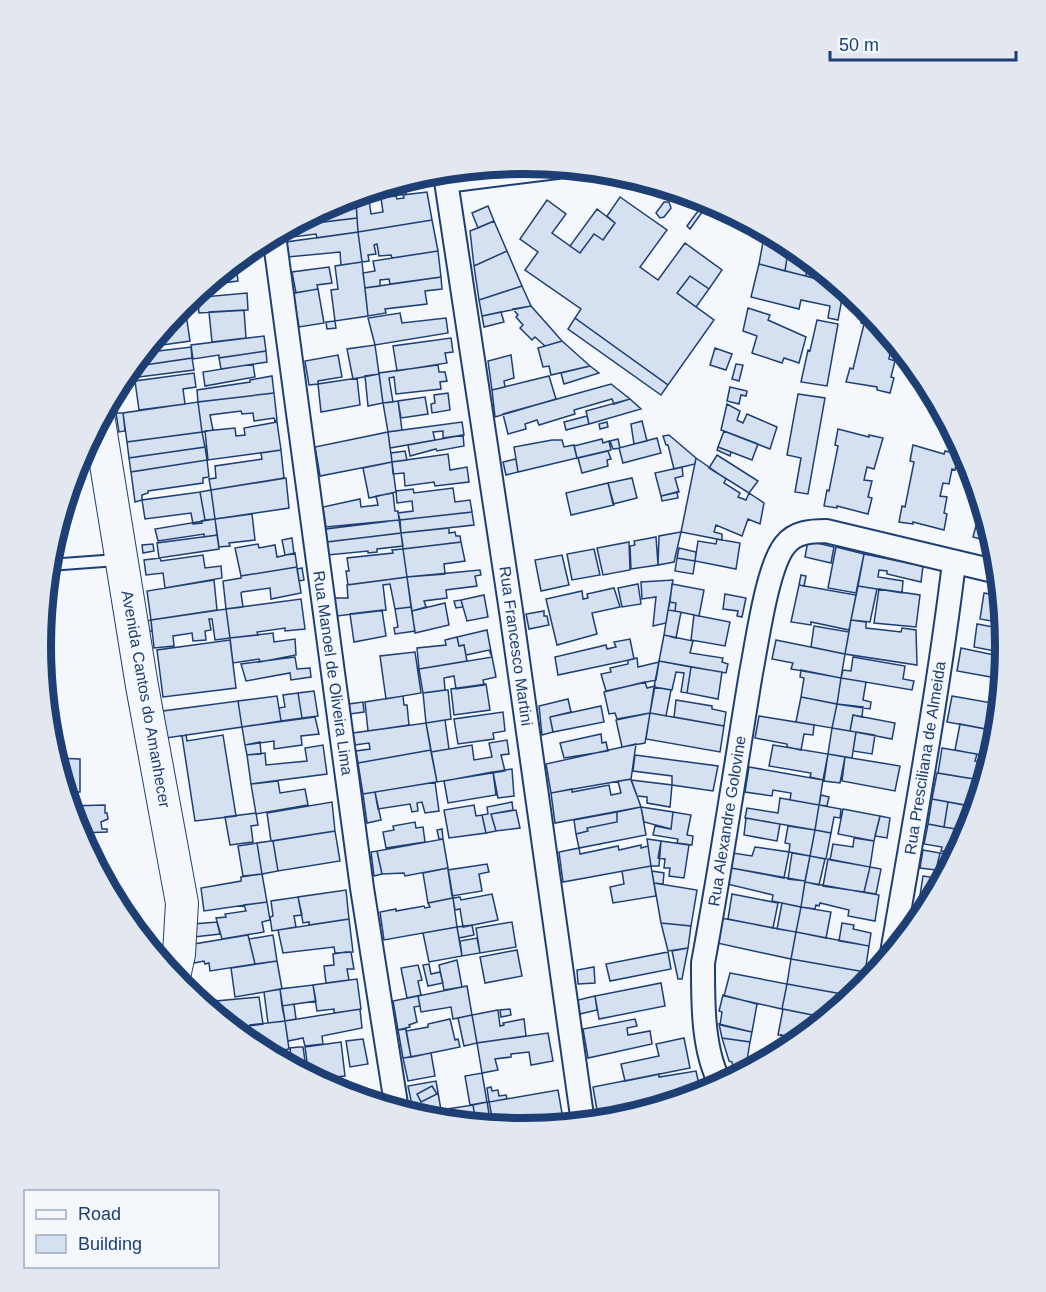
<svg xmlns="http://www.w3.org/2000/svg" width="1046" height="1292" font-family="Arial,sans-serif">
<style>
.building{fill:#d5e0f0;stroke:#1d3f73;stroke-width:1.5;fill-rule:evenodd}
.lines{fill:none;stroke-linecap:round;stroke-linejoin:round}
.service-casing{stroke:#1d3f73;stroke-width:14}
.minor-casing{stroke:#1d3f73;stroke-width:26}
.secondary-casing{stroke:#1d3f73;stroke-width:34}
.service{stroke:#f4f7fb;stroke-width:10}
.minor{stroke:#f4f7fb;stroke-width:22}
.secondary{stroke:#f4f7fb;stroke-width:32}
.labels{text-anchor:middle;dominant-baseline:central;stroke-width:4.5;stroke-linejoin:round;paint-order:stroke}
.street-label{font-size:16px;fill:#1d3f73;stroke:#f4f7fb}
.rim{fill:none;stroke:#1d3f73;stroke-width:8}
</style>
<rect width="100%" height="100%" fill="#f4f7fb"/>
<path class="building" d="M404,180L406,194L373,199L372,190Z
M367,192V200L353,202V196Z
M427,192L432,220L358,232L356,202L369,200L371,214L383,212L381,198L396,196L397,199L404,198L403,195Z
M353,196V202L329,205L339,200Z
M620,197L667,230L640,267L658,280L685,243L722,270L709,289L690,276L677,293L714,320L668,385L575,318L581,309L525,270L538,252L520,239L547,200L566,214L552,233L580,253L594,234L603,240L615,223L607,216Z
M706,200L710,201L690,229L687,226Z
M353,202H356L357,218L290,226L323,208L345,206L344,203Z
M664,202H669L671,208L664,217L660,218L656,213Z
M488,206L494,221L478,228L472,213Z
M597,209L615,223L603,240L594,234L580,253L570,246Z
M357,218L358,232L317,238L316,234L285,238L284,229L290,226Z
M432,220L438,251L392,258L391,255L379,256L377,244L374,245L376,254L368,255L369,261L362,262L358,232Z
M494,221L507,251L474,266L470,231Z
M765,231L789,244L785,271L759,264Z
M358,232L362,262L341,265L340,252L288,257L286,242Z
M789,244L809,259L806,276L785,271Z
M438,251L441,277L390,284L389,279L380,280V286L365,288L363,273L375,271L373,261Z
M507,251L522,286L479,300L474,266Z
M809,259L829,276L828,282L806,276Z
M362,262L368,316L335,321L331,290L338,289L335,266Z
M232,264H236L238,281L206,285Z
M759,264L840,285L844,288L838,320L828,318L830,306L801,300L799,309L751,297Z
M329,267L332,283L317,285L318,289L296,293L292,272Z
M690,276L709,289L696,307L677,293Z
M441,277L442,289L425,291L427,304L385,309L386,313L368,316L365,288Z
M522,286L531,306L482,316L479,300Z
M203,287L204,297L247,293L248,310L199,313L197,292Z
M318,289L324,323L299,327L293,293Z
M185,302L186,314L173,315L182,305Z
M531,306L555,333L562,341L545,346L535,337L532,340L520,328L523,325L516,317L518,315L513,309Z
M748,308L770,315L768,320L806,337L799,363L784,358L782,363L752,353L757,336L743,331Z
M865,308L898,346V348L891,347L889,359L895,361L891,377L894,378L890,393L877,390V387L846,382L850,368L853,369L864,324L861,323Z
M244,310L246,338L212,342L209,312Z
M501,312L504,322L484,327L482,316Z
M400,313L402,323L446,318L448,333L375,345L368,318Z
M186,314L190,341L148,347L161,331L166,330L165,325L173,315Z
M575,318L668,385L661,395L568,329Z
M817,320L838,324L827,386L801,382L808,350L810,351Z
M335,321L336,328L327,329L326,322Z
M264,336L266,351L219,358V355L193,359L191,345Z
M451,338L453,352L445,353L447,363L397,371L393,346Z
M562,341L590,366L551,375L549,366L543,367L538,348Z
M375,345L379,374L353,379L347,349Z
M191,347L192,358L131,367L142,353Z
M715,348L732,354L726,370L710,365Z
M266,351L267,362L221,369L219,358Z
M338,355L342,377L318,381V384L309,385L305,361Z
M511,355L514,378L504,381L505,387L492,390L488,361Z
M192,358L194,370L131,378L129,369L131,367Z
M253,364L255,377L205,386L203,372Z
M736,364L743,365L739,381L732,379Z
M438,365L439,372H445L447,381L440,382L441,389L396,394L394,377L389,378L393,402L383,403L379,373Z
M590,366L599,373L564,384L561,373Z
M194,373L196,387L183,389L185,404L139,410L135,381Z
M379,374L383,403L368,406L365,376Z
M272,376L274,393L198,402L197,390L250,382V380Z
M549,376L556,399L495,417L492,390Z
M357,378L360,405L321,412L318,384Z
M611,384L630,399L614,404L612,399L574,410L575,414L539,425L537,420L525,424L526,429L508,434L503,414Z
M928,386L937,403L925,400Z
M730,387L747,391L746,396L741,395L739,404L727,401Z
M274,393L277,420L275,421L274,418L254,421L253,413L242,414L241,411L210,415L213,430L202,432L198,402Z
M448,393L450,410L432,413L431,404L435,403L434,395Z
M798,394L825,398L808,494L795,492L801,458L787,455Z
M425,397L428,414L401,418L398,401Z
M630,399L641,409L589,424L586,411Z
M398,401L402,430L388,432L383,403Z
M198,402L202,432L127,442L123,413Z
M727,404L740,411L737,420L743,423L747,414L777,427L770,449L721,430Z
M116,413H123L125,431L119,432Z
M587,416L589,424L566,430L564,422Z
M642,421L647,441L634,444L631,424Z
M277,422L281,450L208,460L205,431L235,428L236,436L245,435L244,428Z
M462,422L464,435L443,438V431L433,432L435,440L390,448L388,432Z
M607,422L608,427L600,429L599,424Z
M838,429L869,437V435L883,438L874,469L867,467L864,480L872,481L868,497L872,498L868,514L837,506V508L824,506L827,490L829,491L838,446L835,445Z
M724,431L758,444L752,460L718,447Z
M202,432L205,447L129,458L127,442Z
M388,432L392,462L320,476L315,447Z
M463,435L464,446L437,451L436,449L410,456L408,445Z
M669,435L696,458L695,464L674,469L668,445H666L663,436Z
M657,438L661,453L623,463L619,448Z
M602,439L603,443L609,441L611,450L577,458L574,446Z
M618,439L620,448L613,449L610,441Z
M552,440H562L564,447L574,445L577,458L518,472L514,447Z
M913,445L944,454L945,451L958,454L955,470L952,469L949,484L943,483L940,496L947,497L944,513L947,514L944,530L913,522V524L899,522L902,506L905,507L914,462L910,461Z
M205,447L207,460L131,472L129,458Z
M718,447L731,452L730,456L717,450Z
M281,450L284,478L211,490L209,479L216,478L215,466L262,459L261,453Z
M405,451L407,460L392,462L391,453Z
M608,451L611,459L607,460L608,466L582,473L578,458Z
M448,454L450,470L467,467L469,482L435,486L434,482L405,486L404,473L393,474L392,462Z
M717,455L758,481L749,493L709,468Z
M696,458L726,479L724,483L740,493L738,497L746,500L749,493L764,503L760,524L748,519L742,536L716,525L714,532L722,534V540L681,532Z
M516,459L518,472L506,475L503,462Z
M207,460L209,477L203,478V483L148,491V493L142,495V500L135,502L131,472Z
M392,462L396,492L369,498L363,468Z
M682,467L683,476L675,478L679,492L661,496L655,473Z
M286,478L289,508L215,519L211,490Z
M632,478L637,498L613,504L608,483Z
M608,483L614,505L571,515L566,493Z
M453,488L455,502L470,500L472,512L400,520L398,513L413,511L412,501L397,503L396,491L413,489L414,493Z
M211,490L215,519L205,520L200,492Z
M200,492L205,520L201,521L202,523L193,524L191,513L145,519L142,500Z
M677,492L678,498L662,501L661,496Z
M393,493L395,511H398L399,520L326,527L323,507L360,499L361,507L378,505L376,496Z
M984,511L992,540L987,538V541L973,537L977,522L981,523Z
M472,512L474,525L401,533L400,520Z
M252,514L255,540L229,543L230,546L219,547L215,519Z
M215,519L217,535L204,537V534L158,541L155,529Z
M399,520L401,533L327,542L326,529Z
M449,528V533L455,532L456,536H460L461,542L403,549L401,533Z
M681,532L674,562L658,565L659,536Z
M401,533L403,546L377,549V552L368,553V551L328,555L327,542Z
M217,535L219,549L159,558L157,543Z
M656,537L658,565L631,569L630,546L635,545L634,541Z
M292,538L294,554L285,555L282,540Z
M717,539L740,543L736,569L695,561L698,541L716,544Z
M808,541L834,547L831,563L805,557Z
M461,542L465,561L444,564L445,574L407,577L403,549Z
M629,542L630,570L603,575L597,548Z
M153,544L154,551L143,553L142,545Z
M258,544L259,548L275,545L277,557L295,553L297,567L241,576L235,548Z
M836,547L864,554L856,593L828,588Z
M679,548L696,552L695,561L677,558Z
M403,549L407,577L348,585L346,571H349L347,558L393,553L392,550Z
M594,549L600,575L572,580L567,554Z
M864,554L923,566L921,582L887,574V571L879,570L878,577L903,581L902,593L858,586Z
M203,555L205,568L221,566L222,578L165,588L163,573L146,575L144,560L160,558L161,561Z
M562,555L569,585L541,591L535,560Z
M677,558L695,561L693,574L675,571Z
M297,567L301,593L271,599L270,588L242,592L241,593L243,607L226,609L223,581L241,578V576Z
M302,568L304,580L299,581L297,569Z
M480,570L481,575L475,576L477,586L446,590L447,598L424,601L426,607L412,611L407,577Z
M801,575L806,576L804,586L799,585Z
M407,577L411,607L395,609L390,584L383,585L386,610L337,616L334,598H348L347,585Z
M214,580L217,610L151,620L147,591Z
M673,580L666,623L653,626L656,597L642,599L641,582Z
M638,584L641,604L622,607L618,588Z
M672,584L704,590L699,616L675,611L676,603L670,602Z
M799,585L856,595L849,630L811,622V625L791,622Z
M858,586L877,589L870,622L851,620Z
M614,588L620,607L592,613L597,634L557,645L546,599L582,591L583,599L588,598L587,594Z
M879,589L920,595L916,627L874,623Z
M984,593L1001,596L1003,623L980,619Z
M725,594L746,598L742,617L737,616L738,611L723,609Z
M484,595L488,617L467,621L461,600Z
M301,599L305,629L285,631V628L257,632L258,635L230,638L226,609Z
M461,600L463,607L456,608L454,601Z
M670,602L676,603L675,611L668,610Z
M445,603L449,625L415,633L412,611Z
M411,607L415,631L395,634L394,628L398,627L395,609Z
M226,609L230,638L215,640L212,619H209L211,630L205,631L206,640L193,641L192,633L173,636L174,646L154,648L151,620Z
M382,610L386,636L354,642L350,614Z
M668,610L681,612L676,638L664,635Z
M544,611V616H547L549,625L529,629L526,614Z
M694,615L730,622L725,646L691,640Z
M151,620L152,631L147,632L145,621Z
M851,620L866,622V628L901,632L902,628L916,630L917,665L845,654Z
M994,623L1002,625L1000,635L1005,636V653L974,647L977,624L993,627Z
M814,626L849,632L845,654L811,647Z
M487,630L492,657L489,650L466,655L464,645L459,646L457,637Z
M273,633L274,642L295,639L296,655L260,662L259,659L233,663L230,638Z
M664,635L693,641L690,653L723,658L722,662L728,664L726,673L659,661Z
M457,637L459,646L464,645L467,661L419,669L417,648L446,645L445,640Z
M630,639L634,659L558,675L555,657L606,645L607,649L616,647L614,642Z
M230,640L236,688L163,697L157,650Z
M776,640L845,654L841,678L791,669L793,663L772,659Z
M961,648L1004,657L1002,679L957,671Z
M415,652L421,693L386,699L380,656Z
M295,657L297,669L310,668L311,677L291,680L290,673L246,681L241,664Z
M492,657L496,677L483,680L484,685L456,689L454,676L444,678L445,690L423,693L419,669Z
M853,657L905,666L903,679L914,681L912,690L841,678L843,670L851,671Z
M637,658L638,667L659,662L656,680L606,691L601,674L611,672L610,668L628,664V660Z
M659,661L691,667L687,693L681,692L684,673L676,672L672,690L654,687Z
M691,667L722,672L718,699L687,693Z
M801,670L841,678L837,704L801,697L804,678L800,677Z
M841,678L866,682L863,700L871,702L870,709L837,704Z
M645,682L647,688L655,686L650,713L617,719L615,713L609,714L604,692Z
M486,684L490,710L454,715L451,689Z
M654,687L671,690L666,716L650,713Z
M446,690H448L451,719L426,723L423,693Z
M314,691L318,716L302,718L298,693Z
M298,693L302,718L281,721L279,708L285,707L283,695Z
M277,696L281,721L242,727L238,701Z
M403,696L404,705H407L409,725L368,731L365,702Z
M952,696L998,704L996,716H999L997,731L947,722Z
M801,697L837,704L832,728L796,722Z
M995,697L1000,698V704H994Z
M568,699L571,712L550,717L553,732L542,735L539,706Z
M676,700L712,706V709L726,712L724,726L674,717Z
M238,701L242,727L166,738L163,711Z
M363,702L364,712L350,714L349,704Z
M837,704L863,707L862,717L853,715L850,731L832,728Z
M601,706L604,722L553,732L550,717Z
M503,712L505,731L493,733L494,739L458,744L454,719Z
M650,713L645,743L622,747L616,720Z
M650,713L724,726L720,752L646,739Z
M853,715L895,723L892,739L850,731Z
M759,716L814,725L813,735L804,734L801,750L787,747V744L755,738Z
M315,717L319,734L301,736L302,745L274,749V741L245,745L242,727Z
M445,720L449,749L431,752L426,723Z
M426,723L431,750L358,763L356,751L370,749L369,743L355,745L353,733Z
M960,724L997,731L991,757L955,750Z
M832,728L856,732L852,758L828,754Z
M856,732L875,735L872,754L853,751Z
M601,734L602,743L606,742L608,751L564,758L560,743Z
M186,735L187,741L223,735L236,816L195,821L182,736Z
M507,740L509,754L501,755L505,771L437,782L431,752L472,745L474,760L492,757L489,743Z
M260,742L261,754L247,755L245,745Z
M636,744L631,779L551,793L546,764Z
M323,745L327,774L251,784L247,755L265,753L266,765L307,761L305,748Z
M773,745L828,754L823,780L810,777L811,773L769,766Z
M942,748L977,754L975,761L984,763L980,780L938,773Z
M431,750L437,782L363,794L358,763Z
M828,754L845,757L840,783L824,781Z
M635,755L718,766L713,791L672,785V776L633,771Z
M986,756L991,757L984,781L980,780Z
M845,757L900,766L895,791L842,781Z
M55,758L80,759V792H66Z
M749,767L823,780L819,805L790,800L791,793L773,790L772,796L745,792Z
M512,769L514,796L498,798L493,772Z
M493,772L496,795L448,803L444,781Z
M937,773L980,780L979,790H981L976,807L932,799Z
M631,779L641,807L555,823L551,793L572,789V792L609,785L611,795L621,793L618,781Z
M631,780L672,785L670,807L647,803V797L637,796Z
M278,781L280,793L305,789L308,805L256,814L251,784Z
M435,782L439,811L425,813L422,802L417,803L418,811L412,812L410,804L378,809L375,792Z
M375,792L381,820L367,823L363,794Z
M821,795L829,797L827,806L819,805Z
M780,798L819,805L815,830L745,818L747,808L778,813Z
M932,799L948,802L944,827L928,824Z
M332,802L335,831L271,841L267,813Z
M512,802L513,810L491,814L496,831L486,833L482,815L488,814L487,807Z
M948,802L969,806L968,814L972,815L973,817L968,831L944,827Z
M105,805V813H107L108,819L101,822L102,829H107V832L79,833L70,806Z
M474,805L476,816L482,815L486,833L449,838L444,810Z
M819,805L841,809L840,818L834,817L831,833L815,830Z
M641,807L646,835L579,848L576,834L588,831L587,828L617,822V812Z
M641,807L673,812L671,829L644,822Z
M843,809L880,816L874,841L838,834Z
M516,810L520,828L496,831L491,814Z
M617,812V822L587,828L588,831L576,834L574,820Z
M673,812L691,815L687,835L693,836L692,845L677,843L678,839L653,835L655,826L671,829Z
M256,813L258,825L251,826L253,842L230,845L225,817Z
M880,816L890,818L887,838L875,836Z
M746,818L780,824L777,841L744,835Z
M415,822L416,828L423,827L425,842L386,848L383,832L394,830L393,826Z
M928,824L944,827L968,831L957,853L941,851L942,847L924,844Z
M788,826L815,830L810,856L789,852L790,844L785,843Z
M442,829L443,839H439L437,830Z
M815,830L831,833L826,859L810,856Z
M335,831L340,861L278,871L273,841Z
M854,838L874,841L870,867L830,860L833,844L853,847Z
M443,839L448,868L405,876L404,873L382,874L377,851Z
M647,839L661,841L659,866H651Z
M271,841H273L278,871L262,874L257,843Z
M661,841L689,845L684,878L669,876L670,868H664L665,859L658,858Z
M257,843L262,874L243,876L238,846Z
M641,845V848L648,846L651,866L563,882L559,852L579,848L580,854L618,846L619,850Z
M755,847L789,852L784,878L731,868L733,853L752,856Z
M923,850L940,853L936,870L920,868Z
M377,851L382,874L374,876L371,852Z
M792,853L810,856L805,881L788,879Z
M940,853L955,856L944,877L935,875Z
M810,856L825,859L819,885L805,882Z
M828,859L870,867L864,892L823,886Z
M487,864L489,872L479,874L482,891L452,896L448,870Z
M651,866L656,896L613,903L610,887L624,884L622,871Z
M870,867L881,869L876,894L864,892Z
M448,868L453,898L428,903L423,873Z
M731,868L805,881L801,907L772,901L773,895L727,884Z
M652,871L664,873L663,884L654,883Z
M108,872L114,892L111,893L100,874Z
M262,874L267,902L204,911L201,888L241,881V877Z
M923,876L943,879L930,904L919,902Z
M805,882L879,895L875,921L848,916L849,910L820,903L819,906L816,905L815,909L801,907Z
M654,883L697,890L691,926L661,923Z
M346,890L349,919L309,925V922L303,923L298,897Z
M492,894L498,920L463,927L460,909L455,910L453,898L460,897L461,900Z
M732,894L778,903L773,928L728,919Z
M298,897L302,915L294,916L296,927L272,931L270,917L273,916L271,901Z
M453,898L457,927L384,940L380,912L396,909V911L424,906L425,908L430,907L428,903Z
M267,902L270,920L262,922L264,932L222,939L216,918L226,917L225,914L246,911L244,905Z
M782,903L801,907L796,932L777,929Z
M801,907L831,912L826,938L796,932Z
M913,913L924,915L914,927H910Z
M721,918L796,932L791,959L717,943Z
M349,919L353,952L335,953L334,947L283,953L278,930Z
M217,922L220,934L194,937L193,924Z
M512,922L516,947L480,953L476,928Z
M661,923L691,926L688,948L668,951Z
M842,923L854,925L853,929L871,933L869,946L839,941Z
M472,925L474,935L459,938L457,927Z
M457,927L462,956L429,962L423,933Z
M796,932L869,946L865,972L791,959Z
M248,935L255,964L210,971L209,963L205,964L204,961L194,963V944Z
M273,935L277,961L255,964L249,939Z
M477,938L480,953L462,956L460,941Z
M688,948L682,979H678L672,951Z
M517,950L522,976L485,983L480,957Z
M346,952H351L354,969H347L349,980L326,983L324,966L334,965L333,954Z
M668,952L671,969L610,981L606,964Z
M791,959L865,972L862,989L853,996L787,984Z
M457,960L462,987L444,990L439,965Z
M277,961L282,989L235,997L231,968Z
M429,964L431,974L440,972L443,983L428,986L423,965Z
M418,965L422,980L418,981L421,995L407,998L401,968Z
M594,967L595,983L578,984L577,970Z
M730,973L787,984L782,1009L724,996Z
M357,979L361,1009L334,1013V1009L317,1011L313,985Z
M661,983L665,1006L599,1019L595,996Z
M787,984L853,996L827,1018L782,1009Z
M313,985L316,1001L282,1006L280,989Z
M467,986L472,1015L453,1019L451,1007L421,1012L418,996Z
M280,989L285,1021L268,1023L264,992Z
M723,995L757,1004L752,1032L720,1025L722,1012L719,1011Z
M418,996L420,1006L414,1007L417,1022L409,1025L410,1027L398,1030L393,1001Z
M595,996L597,1010L580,1014L578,1000Z
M259,997L263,1024L232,1028L219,1018L216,1001Z
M216,1000V1001L219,1018L200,1002Z
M294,1004L296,1019L285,1021L282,1006Z
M360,1009L362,1028L322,1036L323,1044L305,1046L303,1038L288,1041L285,1021Z
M510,1009L511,1015L501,1017L500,1010Z
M783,1009L827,1018L801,1039L778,1035Z
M498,1010L500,1026L504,1025L503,1023L524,1019L526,1036L477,1043L472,1015Z
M472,1015L477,1043L464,1046L458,1018Z
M450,1019L455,1040L458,1039L460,1047L411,1057L406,1031L428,1027V1024Z
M635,1019L637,1026L627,1028L628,1035L650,1031L652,1044L588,1058L583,1029Z
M285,1021L289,1049L266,1053L253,1046L250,1025Z
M719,1024L752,1032L750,1042L722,1038Z
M406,1029L411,1057L403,1058L398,1030Z
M548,1033L553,1061L531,1065L529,1052L511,1054V1057L495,1059L498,1070L482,1073L477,1043Z
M781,1035L801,1039L786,1050L779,1049Z
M684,1038L690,1068L625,1081L621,1064L659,1056L656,1044Z
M722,1038L750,1042L745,1072L735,1077L732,1062L729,1061Z
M363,1039L368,1064L350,1067L346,1041Z
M341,1042L345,1076L315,1079L309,1076L305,1047Z
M299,1047H303L305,1061L292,1063L290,1048Z
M284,1050L287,1064L266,1053Z
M431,1053L435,1076L408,1081L403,1058Z
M696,1071L701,1093L598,1116L593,1087L654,1075L659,1074V1077Z
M482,1073L487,1102L470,1105L465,1076Z
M436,1081L441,1110L414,1115L408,1086ZM432,1086L437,1094L421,1102L417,1094Z
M432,1086L437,1094L421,1102L417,1094Z
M491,1087L492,1091L498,1090L499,1096L506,1095L507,1099L489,1102L487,1088Z
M558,1090L563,1119L544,1123L543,1115L514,1121L515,1128L494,1126L489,1102Z
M687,1098L635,1114L634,1109Z
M487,1102H489L494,1126L491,1125Z
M487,1102L491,1125L476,1124L473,1105Z
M473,1105L476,1124L435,1120L434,1111Z
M434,1111L435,1120L415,1115Z
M563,1119L564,1124L518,1128L544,1123Z"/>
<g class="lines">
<g class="service-casing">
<path id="service" d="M49,565L117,560"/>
</g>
<g class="minor-casing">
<path id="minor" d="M443,171L446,181L511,611L583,1123
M446,181L557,167
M274,235L362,888L397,1110
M892,953C914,824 938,694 954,563
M721,1085C702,1050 703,1001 703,963C721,866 735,770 751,673C757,643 767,567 785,545C795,532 811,531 826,531L998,572"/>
</g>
<g class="secondary-casing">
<path id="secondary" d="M99,421L142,686L182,903L179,954L174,977"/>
</g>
<use href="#service" class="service"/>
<use href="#minor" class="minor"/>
<use href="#secondary" class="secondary"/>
</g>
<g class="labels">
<g class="street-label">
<text transform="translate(516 646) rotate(82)">Rua Francesco Martini</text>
<text transform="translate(333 673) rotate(82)">Rua Manoel de Oliveira Lima</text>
<text transform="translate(146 699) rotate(80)">Avenida Cantos do Amanhecer</text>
<text transform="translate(925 758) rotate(-81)">Rua Presciliana de Almeida</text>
<text transform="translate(727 821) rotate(-81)">Rua Alexandre Golovine</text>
</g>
</g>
<path d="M0 0H1046V1292H0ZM51 646a472 472 0 1 1 944 0a472 472 0 1 1-944 0Z" fill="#e3e8f0" fill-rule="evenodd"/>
<path class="rim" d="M51 646a472 472 0 1 1 944 0a472 472 0 1 1-944 0Z"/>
<rect x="24" y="1190" width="195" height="78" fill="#f4f7fb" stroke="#9eadc5" stroke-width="1.5"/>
<rect x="36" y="1210" width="30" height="9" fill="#f4f7fb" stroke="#9eadc5" stroke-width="1.5"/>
<text x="78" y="1220" font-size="18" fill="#1d3f73">Road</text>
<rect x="36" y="1235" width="30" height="18" fill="#d5e0f0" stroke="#9eadc5" stroke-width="1.5"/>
<text x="78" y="1250" font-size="18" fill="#1d3f73">Building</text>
<path d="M830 51v9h186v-9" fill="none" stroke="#1d3f73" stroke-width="3"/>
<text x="839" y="51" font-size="18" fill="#1d3f73" stroke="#f4f7fb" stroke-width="4.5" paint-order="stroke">50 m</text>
</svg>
